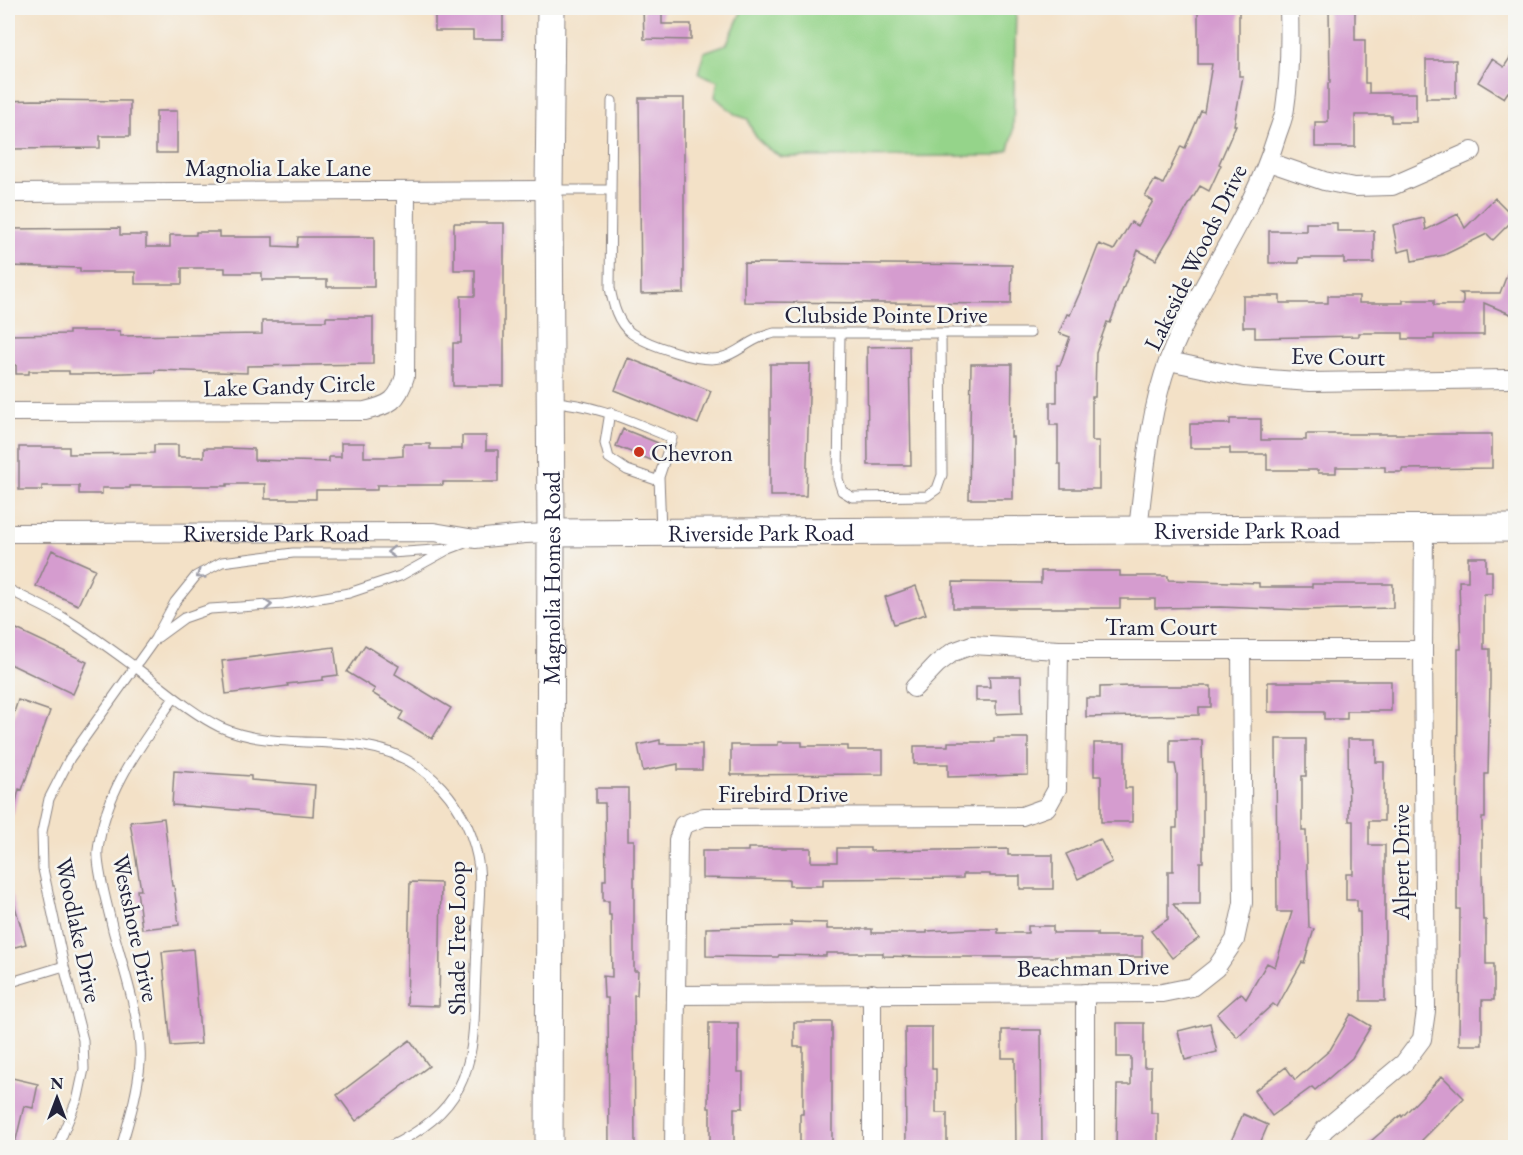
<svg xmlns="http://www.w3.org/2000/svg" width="1523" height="1155" font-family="'EB Garamond',serif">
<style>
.green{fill:#95d48a;stroke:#5c7b62;stroke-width:1.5}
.building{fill:#d59ccf}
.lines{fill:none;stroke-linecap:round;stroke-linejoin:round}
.lane-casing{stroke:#8a8281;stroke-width:11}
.street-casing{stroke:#8a8281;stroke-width:20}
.secondary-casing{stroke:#8a8281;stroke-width:29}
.lane{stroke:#fff;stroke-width:9}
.street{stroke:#fff;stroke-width:18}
.secondary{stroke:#fff;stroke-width:27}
.oneway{stroke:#9c9ca7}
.poi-dot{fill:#c8321e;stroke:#f6f6f2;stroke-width:2}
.labels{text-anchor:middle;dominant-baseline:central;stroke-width:5;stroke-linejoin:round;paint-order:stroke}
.street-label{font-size:24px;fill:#22223b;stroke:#f6f6f2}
.poi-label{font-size:24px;fill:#22223b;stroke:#f6f6f2;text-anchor:start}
</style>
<rect width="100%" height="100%" fill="#f6f6f2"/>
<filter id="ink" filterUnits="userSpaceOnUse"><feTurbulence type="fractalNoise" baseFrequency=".0167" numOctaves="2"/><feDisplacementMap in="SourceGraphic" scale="12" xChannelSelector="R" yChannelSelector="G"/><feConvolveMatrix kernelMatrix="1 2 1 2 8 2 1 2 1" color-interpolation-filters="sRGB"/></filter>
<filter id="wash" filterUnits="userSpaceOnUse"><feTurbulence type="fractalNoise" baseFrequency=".008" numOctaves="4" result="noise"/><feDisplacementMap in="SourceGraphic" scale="24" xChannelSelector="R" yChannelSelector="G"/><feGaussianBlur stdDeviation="1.35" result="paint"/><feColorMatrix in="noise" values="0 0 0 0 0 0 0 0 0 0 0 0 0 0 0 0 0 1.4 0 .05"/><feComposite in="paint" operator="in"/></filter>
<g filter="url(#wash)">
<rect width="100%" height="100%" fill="#f3e1c7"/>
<path class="green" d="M743,8H1016L1013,134L1009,150L995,156L782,157C765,148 753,139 748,119L736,115L715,97L718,81L698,73L704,52L727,44Z"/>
<g id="blocks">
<path class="building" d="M435,8H503V39H473V31H435Z
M643,8H662V24H691V40L644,39Z
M1198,8H1239V76H1243L1234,125H1236L1219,164L1221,165L1209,191L1200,186L1156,260L1138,250L1110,323L1107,322L1096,353L1095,397H1092V441H1099V489H1061V464H1058V425H1050V402H1057V365H1060L1070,337L1059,333L1067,314L1070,315L1081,290L1099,244L1114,250L1131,222L1138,226L1153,201L1145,196L1155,180L1163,184L1181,146L1185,148L1201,111L1204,112L1212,64H1198Z
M1329,8H1355V40H1365V83H1369V93H1416V122H1391V115H1355V147H1315V122H1328V83H1330Z
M1515,50V99L1508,92L1504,98L1478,82L1492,59L1504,67Z
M1426,60H1456V98H1426Z
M639,98H684V293L641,294Z
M33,100L130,101V136H100V148L10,149V136H8V101Z
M156,111H177V153H156Z
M1495,198L1515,218L1493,240L1487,234L1444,255L1412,261L1410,249L1398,252L1393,225L1424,218L1426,230L1458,214L1465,228Z
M454,223H504V386H453V343H461V296H475V270H454Z
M1306,223H1337V231H1374V263H1344V258H1299V263H1269V231H1306Z
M120,228V235H146V247H170V235H196V232H219V237H273V246L297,247L298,237H374V287H327V280H262V273H225V268H182V284H135V272H80V268L8,266V229Z
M1515,254V316L1484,303V335H1434V339H1403V333H1359V336L1255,338V327H1243V296H1280V303H1328V296H1359V303H1403V300H1434V305H1463V295L1460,293H1500Z
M744,263L1012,265L1011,304L744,302Z
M326,317H373V364L247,366V373L155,370V372L92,374H69V371H29V374H16V365H8V335L69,334V331H120V336L262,334V321H326Z
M909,346L911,465H868L867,347Z
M628,358L711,391L698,424L615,390Z
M770,364H810L806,496H770Z
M971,364H1012L1011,437H1013V499H969Z
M1230,419H1261V440H1306V434H1492V468L1402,469V472H1385V467H1336V473H1318V470H1267V454H1230V448H1190V424H1230Z
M623,429L658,443L651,460L616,446Z
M462,436H486V450H498V482H443V485H377V490H316V499H265V484H227V486H130V488H102V494H79V486H42V490H19V447H69V454L154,453V445H178V457H204V448H227L254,449V460L329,462V457H341V443H364V457H391L403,456V444H430V449H462Z
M52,550L95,569L78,605L36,586Z
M1468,557H1486V571H1492V594H1484V649H1490V682L1488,774H1485V818H1482V874L1483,920H1486V964H1494V1000H1482V1045H1459L1460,909H1457L1458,649H1461L1459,581H1468Z
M1041,571H1120V576H1168V580L1259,583V587H1312V584H1393V608L1302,610L1220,607L1155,608V599H1120V608H953V582L1041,583Z
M916,586L926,614L894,624L885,597Z
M8,625L87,662L73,694L8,663Z
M365,645L399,666L395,674L451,708L432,739L399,719L403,712L372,693L375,689L347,672Z
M334,647L338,675L323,677V680L287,684L288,686L226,694L222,661Z
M989,676H1021L1022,713L996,714V701H976V687H990Z
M1314,681H1391V711H1347V719H1324V712H1268V682H1314Z
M1131,686H1211V707H1199V715L1086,717V698H1100V687Z
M18,700L50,711L22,790L19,789L13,815L8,814V731Z
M994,738H1028V775L948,777V764H914V746H948V742H994Z
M1276,739H1306V776H1302V831H1306L1309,928L1314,929L1304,963L1302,962L1277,1007L1273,1004L1237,1037L1217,1014L1241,993L1246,999L1267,963L1275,967L1292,912H1277Z
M1348,739H1376V762H1384V821H1369V845H1385V1001H1361L1360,912H1357V900H1346V874H1353V821H1349Z
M660,740V744H702V770H678V764L643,771L638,745Z
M1170,740H1202L1203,783V862H1200V904H1173L1199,938L1172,958L1151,931L1168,919V871H1173V828H1177V775L1175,764H1170Z
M778,742H802V746H848V750H883V774L731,775V745H778Z
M1094,743H1125V788H1132V822H1101V776H1094Z
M174,771L251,776V780L315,785L313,816L172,805Z
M596,788H628V840H634V971H638L637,995H634L635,1148H609L608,998H604L603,976L612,977L611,915H609V901H603V880H606L605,803H596Z
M164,818L172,886H174L179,925L142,929L137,890H141L130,822Z
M1100,839L1112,862L1078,879L1066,854Z
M748,848H811V862H837V848H870V851L1008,849V855H1053V889H1020V876H990V874H963V878L823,879V886H789V880L702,878V851H748Z
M410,882L441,883L439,1006L407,1005Z
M11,893L26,944L8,949V894Z
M791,922L827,923V929H872V933H927V931L971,929H998V933H1028V926H1053V933H1097V936H1142V957H927L883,956V953H826V956L779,955L778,957L706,956V928L791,926Z
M193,949L201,1044L171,1046L162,952Z
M1351,1014L1371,1026L1352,1058L1315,1090L1312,1087L1272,1116L1254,1091L1286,1067L1295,1080L1330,1050Z
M794,1022H832V1147H800V1114H803V1047H794Z
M709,1023H738V1072H743V1108H734V1148H710V1108H708Z
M1117,1023H1144V1067H1151V1113H1158V1147H1116L1117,1085H1131V1057H1117Z
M1210,1023L1217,1052L1185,1060L1178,1031Z
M905,1027H932V1069H936V1113H947V1147L906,1148Z
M1002,1030H1041L1042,1148H1016L1015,1058H1002Z
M410,1040L429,1066L356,1121L337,1095Z
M1442,1076L1464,1098L1422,1140L1429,1148H1363L1401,1115L1402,1117Z
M8,1077L38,1084L33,1108L24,1106L14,1148H8Z
M1243,1114L1268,1125L1258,1148H1228Z"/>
</g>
</g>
<g filter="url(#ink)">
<use href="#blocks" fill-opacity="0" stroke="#8a8281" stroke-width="1.5"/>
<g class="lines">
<g class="lane-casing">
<path id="lane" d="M612,101L610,288C613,304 617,322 631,333C648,345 700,363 720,358C734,355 744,345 757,339C762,336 769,335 774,333H1030
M552,190H611
M840,333L838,479L842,491L852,497L927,496L937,489L942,475L941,333
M552,402C596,404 632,422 672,438L659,477L661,530
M610,412L605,443L609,458L627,470L659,481
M8,589C26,599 46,607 64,618C88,632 112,650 135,667C161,686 191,713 220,727C265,747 317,739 364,746C426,755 471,807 479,868C481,884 479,902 478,918C477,944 476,969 475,995C474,1074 462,1112 387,1148
M158,637L184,618L210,609L284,604L349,593L400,576L449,549L470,541
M8,983L64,966
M57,1148L78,1097L84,1069L83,1040L64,966L43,869L42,832L49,799L70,758L155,639L175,602L196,576L222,562L293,553H391L449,549
M121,1148C129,1120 138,1092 140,1063C143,1026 123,967 113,930C109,911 96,868 98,850C105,790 141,745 174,698"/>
</g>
<g class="street-casing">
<g id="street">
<path d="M1269,162L1324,181L1354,187L1392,186L1472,151"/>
<path d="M8,193L549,190"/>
<path d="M1169,361L1244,377L1310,382L1508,379"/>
<path d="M8,412L365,411C390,405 398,401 405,376L406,191"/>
<path d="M1138,529C1145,472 1149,413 1169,359C1199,282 1252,217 1276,138C1279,128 1284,118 1285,108C1290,75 1290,40 1289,8"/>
<path id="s1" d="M8,533L434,532L475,539L525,534L551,533"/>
<path d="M914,688L937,664L953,652L972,645L1059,650H1423"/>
<path d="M872,993V1148"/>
<path d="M1085,993V1148"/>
<path d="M676,995L1162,993L1192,987L1216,968L1235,940L1243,903L1241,650"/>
<path d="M674,1148L678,840L683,825L704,817L1022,816L1047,807L1057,789L1059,650"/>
<path d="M1311,1148L1325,1129L1404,1063L1422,1039L1426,1011L1423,650L1424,529"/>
</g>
</g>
<g class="secondary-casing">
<g id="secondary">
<path id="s2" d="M551,533L1516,528"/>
<path id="s3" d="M549,1148L551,533L549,190L551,8"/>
</g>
</g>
<use href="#lane" class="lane"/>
<use href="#street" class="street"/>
<use href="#secondary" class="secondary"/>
</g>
<defs><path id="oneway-chevron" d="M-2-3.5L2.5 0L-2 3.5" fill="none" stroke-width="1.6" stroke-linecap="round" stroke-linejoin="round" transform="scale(1.5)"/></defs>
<g class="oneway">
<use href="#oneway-chevron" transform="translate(391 552) rotate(178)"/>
<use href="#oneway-chevron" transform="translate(200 575) rotate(145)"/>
<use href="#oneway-chevron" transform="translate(268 605) rotate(-4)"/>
</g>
</g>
<circle class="poi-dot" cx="639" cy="452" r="6"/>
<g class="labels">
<g class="street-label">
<text x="278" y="167">Magnolia Lake Lane</text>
<text transform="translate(1195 257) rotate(-64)">Lakeside Woods Drive</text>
<text x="886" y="314">Clubside Pointe Drive</text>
<text transform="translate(1338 356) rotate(1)">Eve Court</text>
<text transform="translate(289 385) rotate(-2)">Lake Gandy Circle</text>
<text stroke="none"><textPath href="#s2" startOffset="696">Riverside Park Road</textPath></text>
<text stroke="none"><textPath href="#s2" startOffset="210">Riverside Park Road</textPath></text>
<text stroke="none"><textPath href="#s1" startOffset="268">Riverside Park Road</textPath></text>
<text stroke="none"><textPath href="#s3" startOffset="570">Magnolia Homes Road</textPath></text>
<text x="1161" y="626">Tram Court</text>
<text x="783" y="793">Firebird Drive</text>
<text transform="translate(1400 862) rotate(-90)">Alpert Drive</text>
<text transform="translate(136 928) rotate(78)">Westshore Drive</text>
<text transform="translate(79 930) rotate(78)">Woodlake Drive</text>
<text transform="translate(456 938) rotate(-90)">Shade Tree Loop</text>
<text transform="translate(1093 967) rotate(-1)">Beachman Drive</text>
</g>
<g class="poi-label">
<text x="651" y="452">Chevron</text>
</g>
</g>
<rect width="1523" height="1155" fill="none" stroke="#f6f6f2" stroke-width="30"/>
<g transform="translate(57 1098)" stroke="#f6f6f2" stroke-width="4.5" paint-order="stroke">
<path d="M0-4.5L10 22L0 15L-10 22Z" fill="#22223b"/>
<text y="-9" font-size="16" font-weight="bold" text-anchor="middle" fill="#22223b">N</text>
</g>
</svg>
